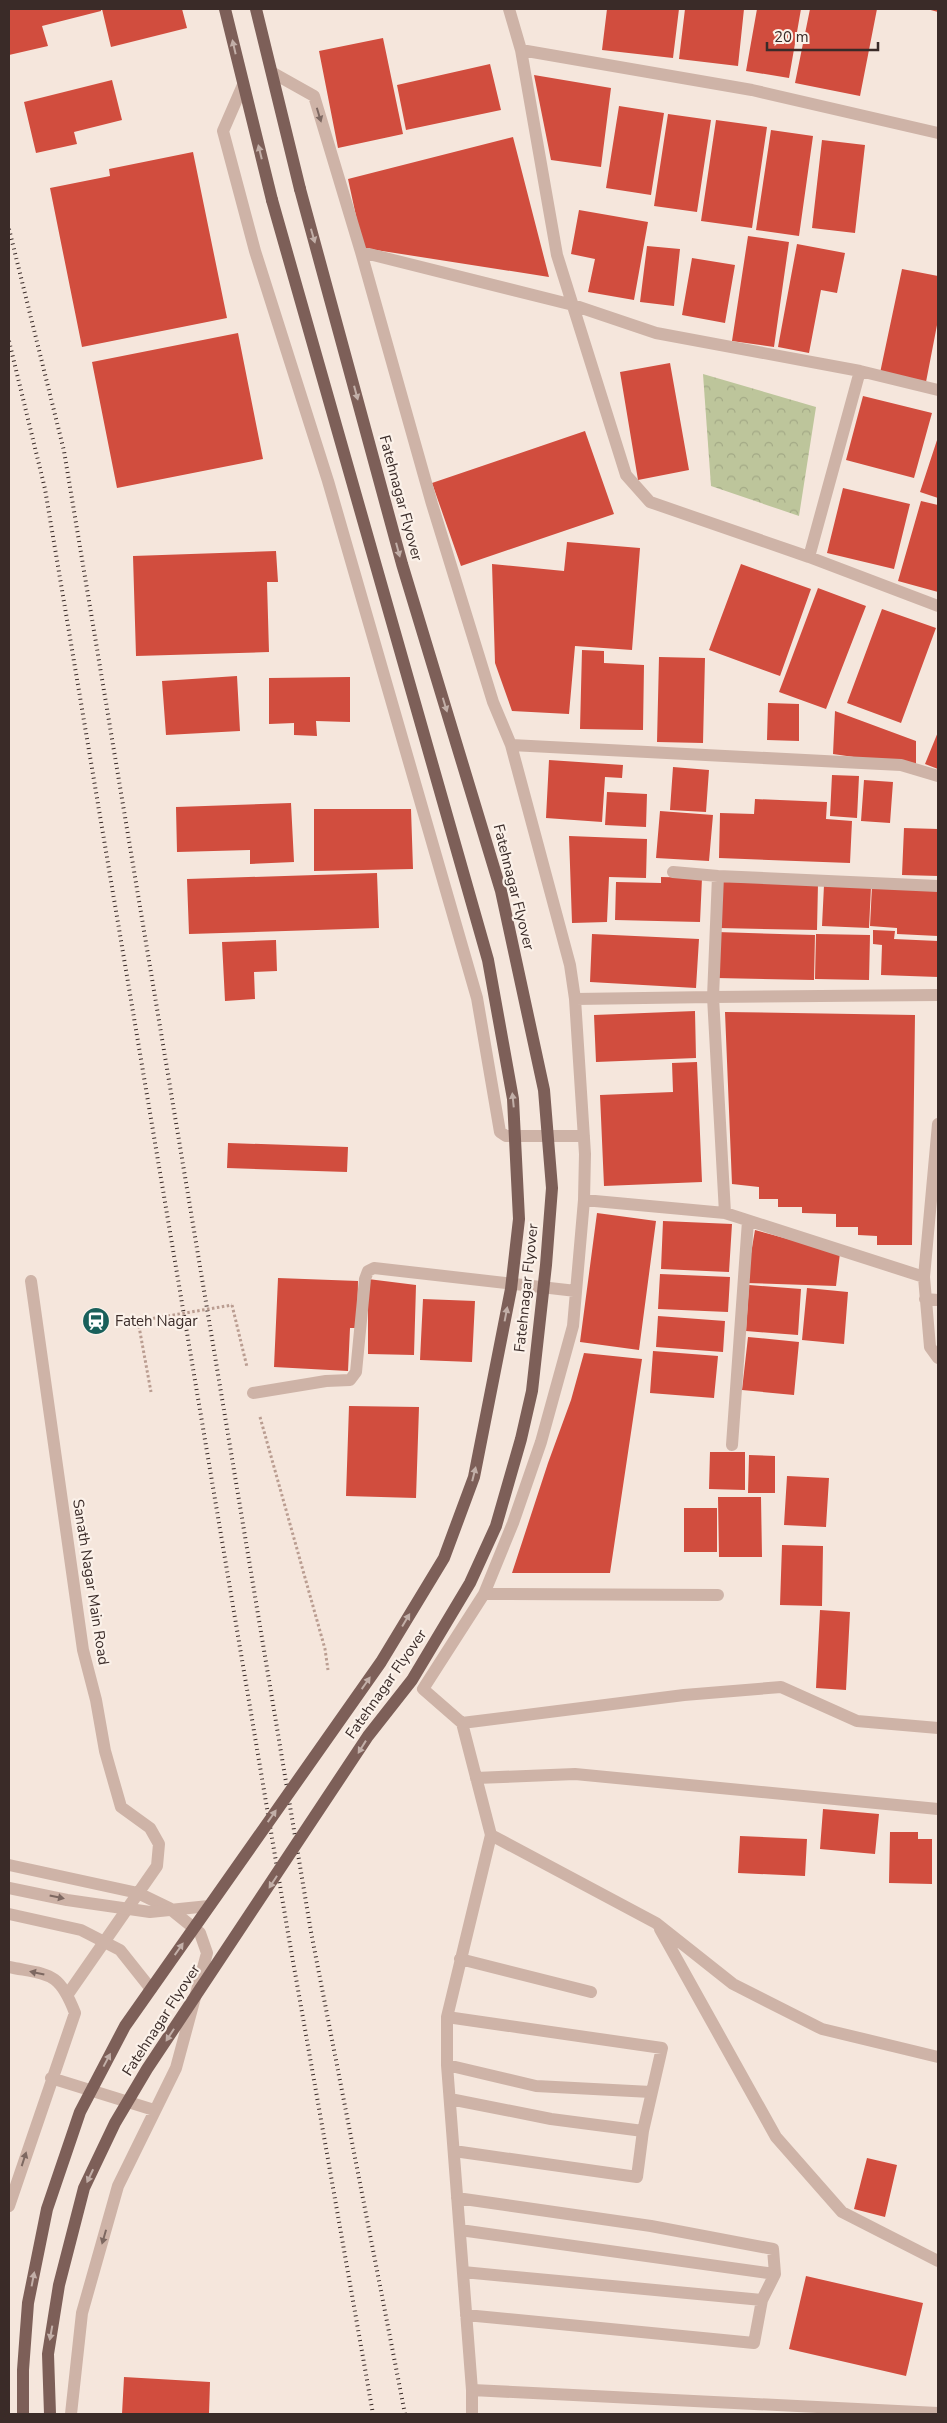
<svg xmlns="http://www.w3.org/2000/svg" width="947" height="2423" font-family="'Nunito Sans',sans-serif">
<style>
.forest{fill:url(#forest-crowns)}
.building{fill:#d14d3e}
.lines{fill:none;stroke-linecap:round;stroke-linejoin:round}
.path{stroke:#ba9d91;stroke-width:3;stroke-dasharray:2.5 2.5;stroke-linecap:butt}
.minor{stroke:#ceb3a7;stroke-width:12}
.major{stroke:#7d5f58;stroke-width:12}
.rail{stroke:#3a2b28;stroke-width:4;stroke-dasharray:1 4;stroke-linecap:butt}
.path-bridge{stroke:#ba9d91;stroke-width:3;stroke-dasharray:2.5 2.5;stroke-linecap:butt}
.minor-bridge{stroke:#ceb3a7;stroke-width:12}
.major-bridge{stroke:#7d5f58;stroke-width:12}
.oneway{fill:#c2afa8}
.oneway2{fill:#7d6861}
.labels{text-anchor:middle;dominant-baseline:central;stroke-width:4.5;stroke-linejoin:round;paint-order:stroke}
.street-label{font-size:15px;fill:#3a2b28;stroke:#fbf1e9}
.poi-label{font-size:15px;fill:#3a2b28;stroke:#fbf1e9;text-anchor:start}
</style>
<defs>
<pattern id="forest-crowns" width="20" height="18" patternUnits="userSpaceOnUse" patternTransform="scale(1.25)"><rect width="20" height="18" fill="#bdc59b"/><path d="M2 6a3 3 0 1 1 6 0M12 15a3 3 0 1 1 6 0" fill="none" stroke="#a3a986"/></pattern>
</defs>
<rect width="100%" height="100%" fill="#f5e6dc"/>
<path class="forest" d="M703,374L816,407L799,516L711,486Z"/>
<path class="building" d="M9,9H101V11L42,26L48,46L9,55Z
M102,9H182L187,28L111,47Z
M607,9H679L673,58L602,50Z
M685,9H744L738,66L679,59Z
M757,9H801L789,78L746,71Z
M810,9H877L860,96L795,83Z
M927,9H938V12Z
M383,38L403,134L338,148L319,51Z
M490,64L501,110L406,130L397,85Z
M534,75L611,88L601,167L551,160Z
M112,80L122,120L74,132L77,144L36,153L24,102Z
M619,106L664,113L651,195L606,188Z
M668,114L711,120L697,212L654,206Z
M716,120L767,127L752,228L701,221Z
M771,130L813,136L799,236L756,230Z
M513,137L549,277L363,248L348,179Z
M822,140L865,145L855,233L812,228Z
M193,152L227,318L82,347L50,188L110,176L109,169Z
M579,210L648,222L634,300L588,292L595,259L571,254Z
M748,236L789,242L774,347L732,341Z
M797,244L845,253L837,293L821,290L809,353L778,347Z
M647,246L680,249L674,306L640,302Z
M692,258L735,265L725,323L682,315Z
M902,269L938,276V320L926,382L880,373Z
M238,333L263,459L117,488L92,362Z
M670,363L689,470L638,480L620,372Z
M863,396L932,413L914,478L846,460Z
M585,431L614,514L461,566L432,483Z
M938,437V498L920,492Z
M843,488L910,504L894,569L827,553Z
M921,501L938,505V592L898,581Z
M567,542L640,548L632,650L575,646L569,714L512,711L495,663L492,564L564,571Z
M276,551L278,582H267L269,652L136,656L133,556Z
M741,564L811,589L780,676L709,650Z
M818,588L866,606L826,709L779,692Z
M882,609L936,628L901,723L847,703Z
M582,650L604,651V663L644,665L643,730L580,729Z
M659,657L705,658L703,743L657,742Z
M237,676L240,731L166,735L162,681Z
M350,677V722L316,721L317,736L294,735V723L269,724V678Z
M768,703L799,704V741L767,740Z
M835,711L916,741V766L833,754Z
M938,732V769L925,764Z
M549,760L623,765L622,778L605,777L602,822L546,818Z
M673,767L709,770L706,812L670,810Z
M832,775L859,776L857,818L830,816Z
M864,780L893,782L890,823L861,821Z
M607,792L647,794L646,827L605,825Z
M755,799L827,802L826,819L852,821L850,863L719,858L720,813L754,814Z
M291,803L294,862L250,864V850L177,852L176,807Z
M314,809H411L413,869L314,871Z
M660,811L713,815L709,861L656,858Z
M904,828L938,829V876L902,875Z
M569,836L647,839L646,878L609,877L607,922L572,923Z
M377,873L379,928L189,934L187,879Z
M661,877L702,878L700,922L615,920L616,882L661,883Z
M719,882L818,883L817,930L718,928Z
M824,885L871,887L869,928L822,926Z
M872,886L938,889V936L897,934V928L870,926Z
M873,930L895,931L894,939L938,941V977L881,975L882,945L873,944Z
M717,932L815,935L814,980L716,978Z
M592,934L699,939L696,988L590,982Z
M816,934L870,935L869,980L815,979Z
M276,940L277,971L254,972L255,999L225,1001L222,942Z
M695,1011L696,1058L596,1062L594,1015Z
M725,1012L915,1015L912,1245H877V1236L858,1235V1227H836V1214L802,1213V1207H778V1199H759V1187L732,1184Z
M697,1062L702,1182L604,1186L600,1095L673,1092L672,1063Z
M228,1143L348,1147L347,1172L227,1168Z
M597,1213L656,1221L639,1350L580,1342Z
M663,1221L732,1224L729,1272L661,1269Z
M755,1230L840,1253L836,1286L746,1283Z
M660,1274L730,1277L728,1312L658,1309Z
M278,1278L358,1281L357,1328H350L348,1371L274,1367Z
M368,1279L416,1285L414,1355L368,1354Z
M749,1285L801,1289L798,1335L746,1331Z
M807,1288L848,1292L844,1344L802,1340Z
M423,1299L475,1301L472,1362L420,1360Z
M658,1316L725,1321L723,1352L656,1347Z
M748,1337L799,1342L794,1395L742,1390Z
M653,1351L718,1356L714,1398L650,1393Z
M584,1353L642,1359L610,1573H512L548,1463L571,1400Z
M349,1406L419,1407L416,1498L346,1496Z
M710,1452H745V1490L709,1489Z
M749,1455L775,1456V1493H748Z
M787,1476L829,1478L826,1527L784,1525Z
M718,1497H761L762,1557H719Z
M684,1508H717V1552H684Z
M782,1545L823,1546L822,1606L780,1605Z
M820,1610L850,1612L846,1690L816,1688Z
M823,1809L879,1814L875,1854L820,1849Z
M890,1832H918V1839H932V1884L889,1883Z
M740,1836L807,1839L805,1876L738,1873Z
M867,2158L897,2165L885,2217L854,2209Z
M806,2276L923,2303L906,2376L789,2349Z
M124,2377L210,2382L209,2414H122Z"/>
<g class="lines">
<path class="path" d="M232,1305L247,1367
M138,1321L151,1392
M260,1417L325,1649L328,1670"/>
<path class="minor" d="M509,9L521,50L557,255L626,475L650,502L809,557L938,606
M521,50L752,90L938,133
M273,73L314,96L361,252L432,504L493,702L511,745L570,965L575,999L585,1154L584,1200L573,1326L541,1442L513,1523L484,1594L423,1689L462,1723L491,1835L447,2017V2065L472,2390V2414
M243,85L223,131L255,251L328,481L477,998L500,1132L506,1136H584
M361,252L573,305L656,333L860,371L938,390
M809,557L860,371
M511,745L901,765L938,776
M673,872L718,876L938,886
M575,999L713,997L718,876
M938,1124L924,1277L930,1347L938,1358
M584,1200L725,1213L924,1277
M725,1213L713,997L938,995
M31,1281L83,1650L96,1700L105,1751L121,1807L150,1828L159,1844L157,1866L68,1994
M925,1299L938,1300
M253,1393L326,1381L350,1380L356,1372L365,1279L368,1271L374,1268L576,1291
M732,1445L748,1221
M484,1594L718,1595
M462,1723L684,1695L781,1687L857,1721L938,1728
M476,1778L575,1774L938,1809
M491,1835L656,1923L733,1984L822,2029L938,2057
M9,1865L138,1893L169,1908L200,1933L207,1953L176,2068L118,2186L82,2313L71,2414
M660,1929L776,2137L842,2212L938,2261
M460,1959L591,1992
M9,1967C49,1975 59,1971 75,2013L9,2206
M447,2017L662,2048L643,2131L637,2177L454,2151
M447,2065L536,2086L651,2092
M51,2078L154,2110
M450,2099L551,2119L643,2131
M457,2198L651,2226L773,2249L775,2274L762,2300L754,2343L466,2315
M460,2230L775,2274
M463,2272L762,2300
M472,2390L938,2413"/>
<path class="major" d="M225,9L272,200
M256,9L300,189"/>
<path class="rail" d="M9,229L64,451L311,1932L405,2414
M9,341L45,489L288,1933L373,2414"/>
<path class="path-bridge" d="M138,1321L232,1305"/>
<path class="minor-bridge" d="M9,1888L67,1900L150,1912L209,1906
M9,1914L81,1930L120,1950L151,1989"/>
<path class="major-bridge" d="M23,2414V2370L28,2303L47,2209L80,2112L125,2026L381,1662L444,1558L474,1477L511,1289L519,1219L513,1099L488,960L272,200
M50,2414L48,2354L59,2285L84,2188L115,2123L147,2069L368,1736L412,1680L470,1583L496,1526L521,1439L532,1391L546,1265L552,1188L544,1090L501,891L402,564L300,189"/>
</g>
<defs><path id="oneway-solid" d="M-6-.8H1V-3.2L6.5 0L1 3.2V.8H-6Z" transform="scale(1.25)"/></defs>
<g class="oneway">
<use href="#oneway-solid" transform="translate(234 47) rotate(-103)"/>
<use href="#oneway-solid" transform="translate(260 152) rotate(-104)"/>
<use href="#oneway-solid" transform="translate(313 236) rotate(74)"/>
<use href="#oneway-solid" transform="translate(356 393) rotate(75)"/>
<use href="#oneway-solid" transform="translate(398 550) rotate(75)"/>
<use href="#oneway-solid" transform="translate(445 705) rotate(73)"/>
<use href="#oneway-solid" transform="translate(513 1100) rotate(-96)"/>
<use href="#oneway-solid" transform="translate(506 1314) rotate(-79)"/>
<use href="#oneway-solid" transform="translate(474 1474) rotate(-76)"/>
<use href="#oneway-solid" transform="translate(406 1620) rotate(-59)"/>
<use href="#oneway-solid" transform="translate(366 1683) rotate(-55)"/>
<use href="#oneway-solid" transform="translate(362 1747) rotate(122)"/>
<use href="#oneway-solid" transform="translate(272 1816) rotate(-55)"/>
<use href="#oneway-solid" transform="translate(273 1882) rotate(123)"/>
<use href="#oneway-solid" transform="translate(179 1949) rotate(-55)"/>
<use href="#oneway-solid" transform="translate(170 2035) rotate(123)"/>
<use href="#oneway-solid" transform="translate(107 2060) rotate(-62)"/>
<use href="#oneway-solid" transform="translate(90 2176) rotate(115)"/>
<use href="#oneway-solid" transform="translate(33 2279) rotate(-79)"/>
<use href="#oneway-solid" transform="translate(51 2333) rotate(100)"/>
</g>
<g class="oneway2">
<use href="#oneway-solid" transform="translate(319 115) rotate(73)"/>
<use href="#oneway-solid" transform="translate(57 1897) rotate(12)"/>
<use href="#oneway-solid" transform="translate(37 1973) rotate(-168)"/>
<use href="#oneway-solid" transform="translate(24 2159) rotate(-72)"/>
<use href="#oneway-solid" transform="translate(104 2237) rotate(106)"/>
</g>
<defs>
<g id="station-disc" transform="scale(1.4375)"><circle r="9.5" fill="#19605b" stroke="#fbf1e9"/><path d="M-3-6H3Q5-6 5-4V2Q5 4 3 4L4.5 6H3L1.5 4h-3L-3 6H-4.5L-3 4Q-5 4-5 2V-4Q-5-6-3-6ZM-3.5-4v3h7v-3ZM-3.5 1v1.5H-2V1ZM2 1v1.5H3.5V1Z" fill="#fff"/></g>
</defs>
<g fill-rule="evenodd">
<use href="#station-disc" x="96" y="1321"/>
</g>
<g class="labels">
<g class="street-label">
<text transform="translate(401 498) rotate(75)">Fatehnagar Flyover</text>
<text transform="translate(514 887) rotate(76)">Fatehnagar Flyover</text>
<text transform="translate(526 1288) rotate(-84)">Fatehnagar Flyover</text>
<text transform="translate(91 1582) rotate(81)">Sanath Nagar Main Road</text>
<text transform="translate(386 1684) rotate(-55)">Fatehnagar Flyover</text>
<text transform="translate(161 2020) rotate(-57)">Fatehnagar Flyover</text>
</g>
<g class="poi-label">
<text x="115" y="1321">Fateh Nagar</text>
</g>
</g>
<rect width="947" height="2423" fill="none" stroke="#3a2b28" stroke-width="20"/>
<path d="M767 42v8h111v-8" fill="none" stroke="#3a2b28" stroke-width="2.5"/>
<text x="774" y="42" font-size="15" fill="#3a2b28" stroke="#fbf1e9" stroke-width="4" paint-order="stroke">20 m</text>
</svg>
